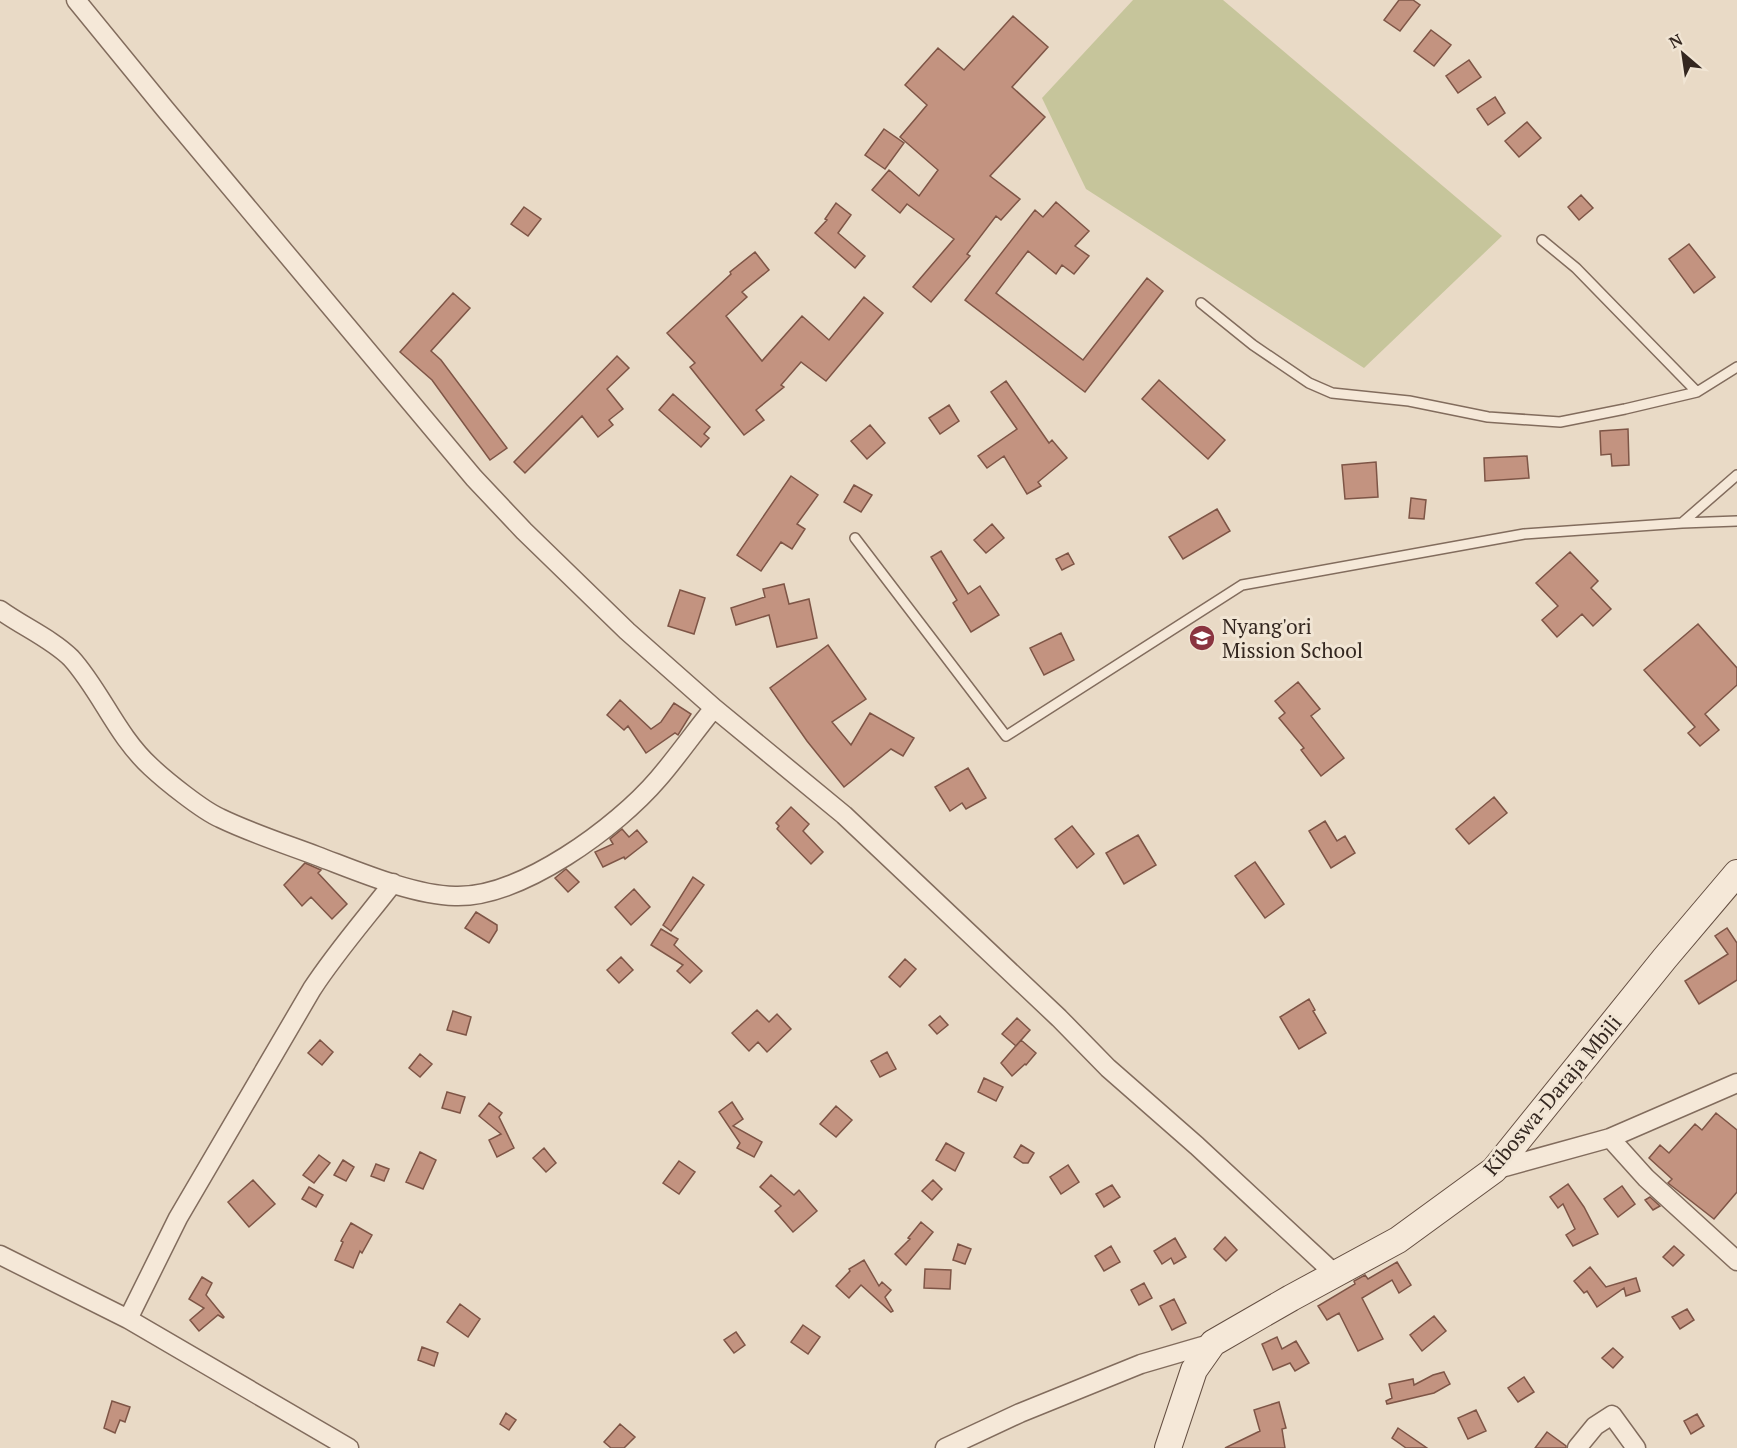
<svg xmlns="http://www.w3.org/2000/svg" width="1737" height="1448" font-family="'PT Serif',serif">
<style>
.grass{fill:#c6c59b}
.building{fill:#c39380;stroke:#7e5546;stroke-width:1.5}
.lines{fill:none;stroke-linecap:round;stroke-linejoin:round}
.lane-casing{stroke:#826c5d;stroke-width:12}
.street-casing{stroke:#826c5d;stroke-width:21}
.secondary-casing{stroke:#644e41;stroke-width:28}
.lane{stroke:#f5e8d8;stroke-width:9}
.street{stroke:#f5e8d8;stroke-width:18}
.secondary{stroke:#f5e8d8;stroke-width:26}
.labels{text-anchor:middle;dominant-baseline:central;stroke-width:6;stroke-linejoin:round;paint-order:stroke}
.poi-label{font-size:21px;fill:#342720;stroke:#f1e5d4;text-anchor:start}
.street-label{font-size:21px;fill:#342720;stroke:#f1e5d4}
</style>
<rect width="100%" height="100%" fill="#e9dac6"/>
<path class="grass" d="M1133,0H1223L1502,236L1364,368L1086,189L1042,98Z"/>
<path class="building" d="M1399,0H1413L1420,5L1400,31L1384,20Z
M1013,16L1048,47L1012,87L1045,117L990,176L1020,199L1001,220L996,216L967,254L970,256L931,302L913,287L954,239L907,204L900,213L872,190L889,170L919,196L938,170L900,137L927,105L905,85L938,48L964,70Z
M1431,30L1451,45L1434,66L1414,51Z
M1469,60L1481,77L1458,93L1446,76Z
M1495,97L1505,113L1488,125L1477,109Z
M1527,122L1541,138L1519,157L1505,141Z
M884,129L904,143L885,169L865,155Z
M1581,195L1593,208L1579,220L1568,207Z
M1056,202L1089,231L1075,246L1089,256L1074,274L1062,265L1056,274L1028,251L996,293L1083,360L1147,278L1163,291L1085,392L965,300L1035,210L1043,217Z
M836,203L851,215L838,233L865,256L855,268L815,233L827,220L825,219Z
M524,207L541,219L528,236L511,224Z
M1689,244L1715,277L1694,293L1669,259Z
M755,252L769,270L742,292L747,297L726,316L762,361L802,316L829,340L864,297L883,313L826,381L801,362L781,385L784,387L756,410L764,420L744,435L690,367L695,363L667,333L731,274L730,272Z
M453,293L470,308L431,351L441,360L507,448L490,460L432,380L400,352Z
M617,356L629,368L607,389L623,409L609,420L613,425L598,437L582,416L525,473L514,462Z
M1159,380L1225,440L1208,459L1142,399Z
M1006,381L1049,443L1052,440L1067,458L1038,482L1041,486L1027,494L1004,456L987,468L978,456L1017,429L991,392Z
M673,394L710,427L704,434L709,438L701,447L659,410Z
M949,405L959,421L940,434L929,418Z
M870,425L885,443L867,459L851,441Z
M1628,429L1629,465L1612,466L1611,454L1601,455L1600,431Z
M1527,456L1529,478L1485,481L1484,458Z
M1376,462L1378,497L1345,499L1342,465Z
M791,476L818,495L797,524L805,529L792,549L781,542L761,571L737,555Z
M854,485L872,495L861,512L844,502Z
M1411,498L1426,500L1424,519L1409,518Z
M1217,509L1230,531L1183,559L1169,537Z
M992,524L1004,538L986,553L974,540Z
M941,551L968,594L980,586L999,615L971,632L953,603L957,600L931,557Z
M1570,552L1598,581L1591,588L1611,609L1593,626L1582,614L1557,637L1542,620L1558,606L1536,583Z
M1068,553L1074,564L1062,570L1056,559Z
M784,584L789,604L809,599L817,638L777,647L769,615L736,625L731,608L765,597L763,589Z
M680,590L705,598L694,634L668,626Z
M1698,624L1737,668V685L1705,714L1719,730L1700,746L1688,733L1695,727L1644,670Z
M1061,633L1074,660L1044,675L1030,648Z
M828,645L866,699L832,722L851,745L870,713L914,738L903,756L891,749L844,787L807,741L770,688Z
M1298,682L1320,709L1311,716L1344,758L1321,776L1301,750L1304,748L1279,718L1285,713L1275,701Z
M620,700L651,729L661,722L674,703L691,714L678,735L675,733L646,753L628,726L624,730L607,715Z
M968,768L986,798L966,809L962,803L950,811L935,787Z
M1494,797L1507,813L1469,844L1456,829Z
M791,807L809,824L803,831L823,852L811,864L777,829L779,826L776,823Z
M1325,821L1337,841L1345,836L1355,853L1331,868L1309,831Z
M1072,826L1094,854L1077,868L1055,839Z
M622,829L629,837L637,830L647,842L625,859L624,857L603,867L595,852L613,844L610,839Z
M1138,835L1156,865L1124,884L1106,853Z
M1255,862L1284,904L1265,918L1235,876Z
M305,863L321,870L318,873L347,904L332,919L311,897L302,906L284,885Z
M566,869L579,882L568,892L555,878Z
M693,877L704,885L671,931L663,925Z
M634,889L650,907L631,925L615,907Z
M476,912L497,925V930L489,943L465,928Z
M1727,928L1737,943V980L1699,1004L1685,981L1728,954L1715,936Z
M661,929L678,939L674,945L702,971L690,983L677,971L683,965L651,945Z
M621,957L633,970L619,983L607,970Z
M905,959L916,969L900,987L889,977Z
M1309,999L1315,1010L1313,1011L1326,1033L1299,1049L1280,1017Z
M757,1010L769,1022L777,1014L791,1029L767,1052L758,1042L749,1051L732,1033Z
M453,1011L471,1017L466,1035L447,1030Z
M940,1016L948,1025L937,1034L929,1025Z
M1017,1018L1030,1030L1016,1046L1002,1034Z
M320,1040L333,1052L322,1065L308,1053Z
M1021,1040L1036,1053L1026,1065L1025,1064L1012,1076L1001,1063Z
M887,1052L896,1069L880,1077L871,1061Z
M420,1054L432,1064L420,1077L409,1068Z
M984,1078L1003,1087L996,1101L978,1092Z
M447,1092L465,1097L460,1113L442,1108Z
M732,1102L743,1119L733,1126L762,1142L754,1157L737,1148L740,1143L719,1112Z
M489,1103L502,1113L499,1117L514,1148L497,1157L489,1140L501,1134L479,1116Z
M836,1106L852,1120L836,1137L820,1124Z
M1716,1113L1737,1130V1192L1714,1219L1668,1183L1672,1179L1649,1158L1660,1145L1669,1153L1695,1124L1702,1130Z
M946,1143L964,1153L955,1171L936,1160Z
M1021,1145L1034,1153L1028,1163H1023L1014,1157Z
M544,1148L556,1163L546,1172L533,1158Z
M420,1152L436,1160L423,1189L406,1182Z
M319,1155L330,1163L314,1183L303,1175Z
M343,1160L354,1167L346,1181L334,1175Z
M679,1161L695,1172L679,1194L663,1183Z
M376,1164L389,1169L384,1181L371,1176Z
M1068,1165L1079,1182L1061,1194L1050,1177Z
M771,1175L794,1195L799,1190L817,1211L793,1232L775,1211L781,1206L760,1187Z
M253,1180L275,1204L249,1227L228,1202Z
M933,1180L942,1189L932,1200L922,1191Z
M1568,1184L1584,1207L1598,1234L1573,1246L1566,1235L1575,1229L1563,1204L1558,1208L1550,1197Z
M1112,1185L1120,1197L1104,1207L1096,1194Z
M1622,1186L1635,1204L1618,1217L1604,1199Z
M309,1187L323,1195L316,1207L302,1199Z
M1650,1197L1660,1206L1653,1210L1645,1200Z
M921,1222L933,1232L906,1265L895,1254L910,1239L908,1238Z
M351,1223L372,1235L362,1253L360,1251L353,1268L335,1260L343,1242L341,1241Z
M1225,1237L1237,1250L1226,1261L1214,1249Z
M1175,1238L1186,1257L1174,1264L1171,1258L1162,1264L1154,1251Z
M958,1244L971,1249L965,1264L953,1260Z
M1111,1246L1120,1262L1104,1271L1095,1256Z
M1674,1246L1684,1255L1673,1266L1663,1257Z
M864,1260L879,1286L882,1282L891,1290L885,1297L893,1311L891,1312L861,1285L849,1298L836,1286L850,1271L849,1269Z
M1397,1262L1411,1285L1399,1293L1392,1280L1362,1298L1383,1339L1358,1351L1339,1313L1327,1320L1318,1306L1355,1284L1354,1281L1365,1275L1368,1279Z
M1590,1267L1606,1287L1636,1278L1640,1291L1626,1296L1624,1288L1597,1307L1587,1291L1584,1293L1574,1281Z
M925,1269L951,1270L950,1289L924,1288Z
M202,1277L212,1283L206,1295L224,1317L223,1318L218,1315L199,1331L190,1320L204,1308L189,1299Z
M1144,1283L1152,1298L1139,1305L1131,1290Z
M1174,1299L1186,1323L1172,1330L1160,1306Z
M460,1304L480,1319L468,1337L447,1322Z
M1687,1309L1694,1320L1680,1329L1672,1317Z
M1434,1316L1446,1331L1422,1351L1410,1335Z
M803,1325L820,1337L808,1354L791,1342Z
M736,1332L745,1345L734,1353L724,1340Z
M1277,1337L1282,1349L1296,1341L1309,1363L1295,1371L1290,1363L1273,1370L1262,1344Z
M422,1347L438,1353L434,1366L418,1360Z
M1613,1348L1623,1357L1613,1368L1602,1358Z
M1444,1372L1450,1384L1434,1393L1387,1404L1386,1401L1392,1398L1389,1384L1413,1379L1414,1385L1433,1375Z
M1524,1377L1534,1392L1518,1402L1508,1388Z
M112,1401L130,1407L125,1422L120,1420L115,1433L104,1428Z
M1279,1402L1286,1428L1282,1429L1285,1448H1225L1260,1431L1254,1410Z
M1476,1410L1486,1431L1468,1439L1458,1418Z
M506,1413L516,1420L509,1430L500,1424Z
M1697,1414L1704,1426L1691,1434L1684,1421Z
M620,1424L635,1437L624,1448H611L604,1442Z
M1398,1428L1427,1448H1406L1392,1438Z
M1547,1432L1566,1446V1448H1535Z"/>
<g class="lines">
<g class="lane-casing">
<path id="lane" d="M1542,240L1576,268L1697,392
M1201,303L1253,345L1309,383L1332,393L1409,401L1488,417L1560,422L1625,409L1697,392L1737,367
M1682,523L1737,475
M855,538L1006,736L1242,585L1524,534L1682,523L1737,521"/>
</g>
<g class="street-casing">
<path id="street" d="M76,0L165,109L474,478L524,531L627,631L714,708L844,815L1059,1018L1108,1068L1197,1146L1335,1274
M0,610C22,626 52,639 71,658C101,691 116,735 151,767C166,781 202,810 220,818C251,833 285,844 317,856C357,871 412,895 455,896C521,898 617,827 658,779C678,756 695,731 714,708
M1610,1138L1646,1178L1737,1261
M1494,1170L1610,1138L1737,1083
M0,1255L128,1319L349,1448
M128,1319L178,1218L312,989C336,952 366,918 393,883
M945,1448L1020,1413L1141,1364L1213,1343
M1577,1448L1595,1426L1612,1415L1636,1448"/>
</g>
<g class="secondary-casing">
<path id="secondary" d="M1168,1448L1194,1370L1213,1343L1291,1298L1398,1240L1494,1170L1665,958L1737,873"/>
</g>
<use href="#lane" class="lane"/>
<use href="#street" class="street"/>
<use href="#secondary" class="secondary"/>
</g>
<defs>
<g id="school-disc" transform="scale(1.35)"><circle r="9.5" fill="#8a3440" stroke="#f1e5d4"/><path d="M0-5L7-2L0 1L-7-2ZM-4 1L0 2.5L4 1V4Q0 6-4 4Z" fill="#fff"/></g>
</defs>
<g fill-rule="evenodd">
<use href="#school-disc" x="1202" y="638"/>
</g>
<g class="labels">
<g class="poi-label">
<text x="1222" y="626">Nyang'ori<tspan x="1222" dy="24">Mission School</tspan></text>
</g>
<g class="street-label">
<text transform="translate(1552 1095) rotate(-50)">Kiboswa-Daraja Mbili</text>
</g>
</g>
<g transform="translate(1683 54) rotate(331)" stroke="#f1e5d4" stroke-width="4.5" paint-order="stroke">
<path d="M0-4.5L10 22L0 15L-10 22Z" fill="#342720"/>
<text y="-9" font-size="16" font-weight="bold" text-anchor="middle" fill="#342720">N</text>
</g>
</svg>
